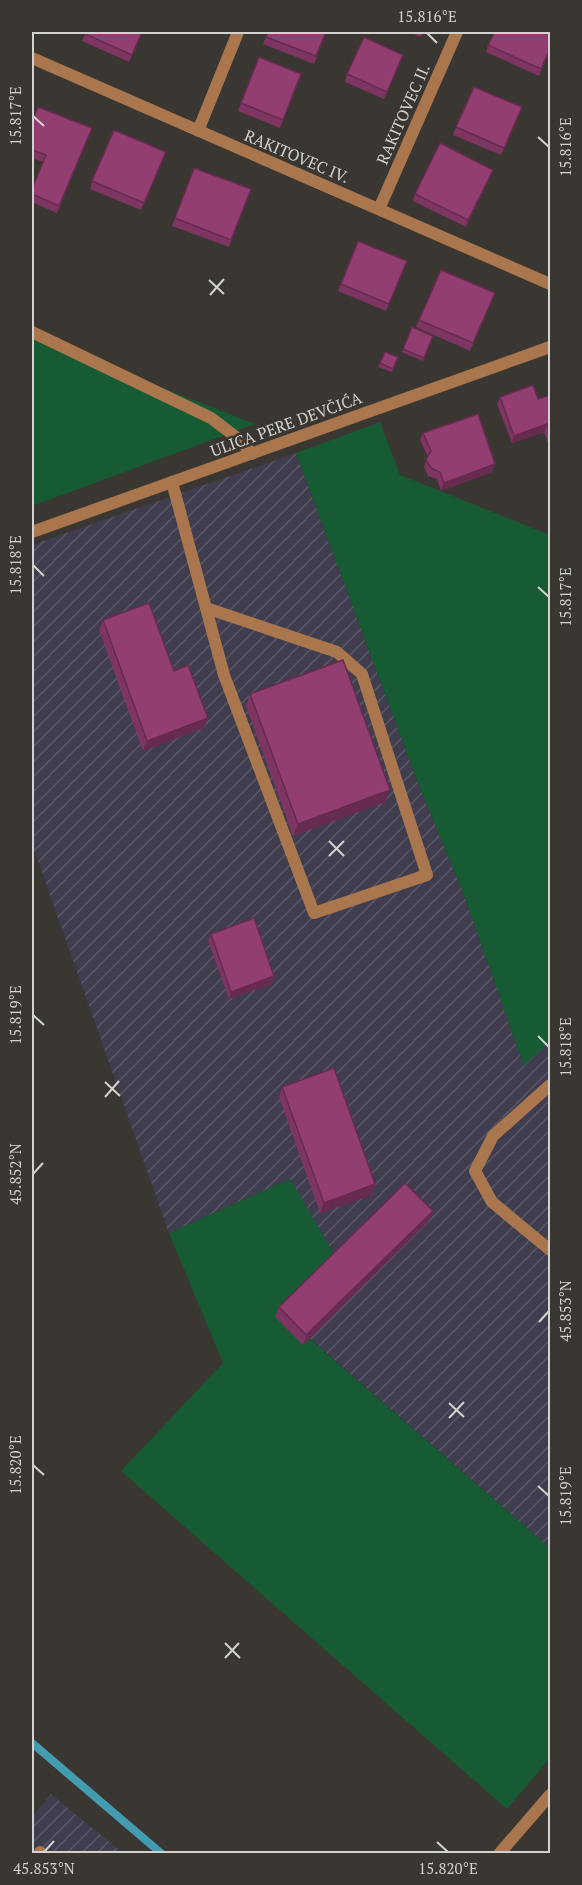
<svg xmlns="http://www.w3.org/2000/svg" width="582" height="1885" font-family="'PT Serif',serif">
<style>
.industrial{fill:url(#industrial-furrows)}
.grass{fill:#165b34}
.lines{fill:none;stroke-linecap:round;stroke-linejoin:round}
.stream{stroke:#429baf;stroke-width:8}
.lane{stroke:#a9764e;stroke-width:12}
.street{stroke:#a9764e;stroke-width:12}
.wall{fill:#7e3561}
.shaded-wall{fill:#672b4f}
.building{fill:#933e71;stroke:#672b4f;stroke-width:1.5}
.ticks{fill:none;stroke:#d4d2cf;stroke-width:2}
.labels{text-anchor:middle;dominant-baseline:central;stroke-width:5;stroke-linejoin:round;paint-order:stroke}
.street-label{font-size:16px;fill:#d4d2cf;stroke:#3a3732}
.neatline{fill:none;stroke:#d4d2cf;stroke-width:2}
.ticks-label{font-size:15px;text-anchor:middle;fill:#d4d2cf}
</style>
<defs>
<pattern id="industrial-furrows" width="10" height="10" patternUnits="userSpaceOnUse" patternTransform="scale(1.5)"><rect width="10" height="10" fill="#3f3d4e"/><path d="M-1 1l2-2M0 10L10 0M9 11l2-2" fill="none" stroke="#5a5866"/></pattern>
</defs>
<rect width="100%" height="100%" fill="#3a3732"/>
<path class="industrial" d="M296,453L418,783L463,892L524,1065L550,1041V1548L280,1312L290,1179L169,1233L32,844V545Z
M51,1794L123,1853L32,1854V1817Z"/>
<path class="grass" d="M32,337L255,424L32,506Z
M380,422L400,475L550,535V1041L524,1066L463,892L418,783L296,453Z
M290,1179L334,1254L280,1313L550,1548V1758L507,1809L121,1471L223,1363L169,1233Z"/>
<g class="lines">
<path class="stream" d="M32,1743L162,1854"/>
<path class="lane" d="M172,482L224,675L314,913L427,875L362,674L337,652L206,608
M550,1085L493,1136L475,1171L492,1202L550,1250
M40,1852L42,1854"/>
<path class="street" d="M32,58L550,284
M198,131L238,32
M379,209L457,32
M32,332L211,418L240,440L252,454
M32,532L550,347
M499,1854L550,1795"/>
</g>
<path class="wall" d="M86,32H143L129,62L82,41Z
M268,32H326L314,64L263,44Z
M408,32H423L421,37Z
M488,45L550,50L539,76L486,52Z
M403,55L384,99L345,82L347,74Z
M259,57L301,74L280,128L238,111Z
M522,107L501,155L453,135L456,127Z
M32,123L92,128L57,213L32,202V189L43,162L32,158Z
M166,152L141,210L90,189L92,181Z
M194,168L251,189L229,247L172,226Z
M490,177L466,227L413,201L415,194Z
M407,261L386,311L338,291L341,284Z
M492,300L470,351L416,327L419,320Z
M412,327L433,336L423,361L402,352Z
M385,352L398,357L392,372L378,367Z
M550,395V449L544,432L512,443L497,404L500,397L538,399Z
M423,433L492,472L441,491L437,479L428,476L424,467L428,457L420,440Z
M103,620L174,671L208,718L204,728L143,751L99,630Z
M250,694L385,802L293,836L246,706Z
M211,934L274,976L272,984L229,999L208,941Z
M282,1087L375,1184L372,1195L320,1213L279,1097Z
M429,1221L303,1345L275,1317L279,1307Z"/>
<path class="shaded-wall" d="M493,170L490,177L466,227L468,220Z
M547,424L544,432L512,443L514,436Z
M495,464L492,472L441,491L444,483Z
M208,718L204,728L143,751L147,741Z
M390,790L385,802L293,836L298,824Z
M274,976L272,984L229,999L231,992Z
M375,1184L372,1195L320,1213L324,1203Z
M433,1211L429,1221L303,1345L306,1335Z"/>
<path class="building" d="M86,32H142L132,55L85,34Z
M268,32H326L316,56L266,37Z
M495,32H550V48L541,69L488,45Z
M364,37L403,55L387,92L347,74Z
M259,57L301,74L283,120L241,103Z
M474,87L522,107L504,148L456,127Z
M38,107L92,128L59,206L32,194V189L46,155L32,150V123Z
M114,130L166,152L144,203L92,181Z
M440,143L493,170L468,220L415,194Z
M194,168L251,189L231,240L175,218Z
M358,241L407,261L389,304L341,284Z
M441,270L495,293L473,343L419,320Z
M412,327L433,336L424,358L403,349Z
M385,352L398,357L393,369L380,363Z
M533,385L538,399L550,395V435L547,424L514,436L500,397Z
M478,414L495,464L444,483L440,472L431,468L426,460L431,451L423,433Z
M149,603L174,671L188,665L208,718L147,741L103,620Z
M343,660L390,790L298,824L250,694Z
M254,918L274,976L231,992L211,934Z
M334,1068L375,1184L324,1203L282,1087Z
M405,1183L433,1211L306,1335L279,1307Z"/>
<path class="ticks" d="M427,33L437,43M33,116L44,126M538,137L549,147M209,280L224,294M210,295L224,279M33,565L44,576M538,587L549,597M329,841L344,856M329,856L344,841M33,1015L44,1025M538,1036L549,1047M105,1082L120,1096M105,1097L119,1081M33,1174L43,1163M539,1322L549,1311M449,1403L464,1417M449,1418L464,1402M33,1465L44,1475M538,1486L549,1496M225,1643L240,1658M225,1658L239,1643M437,1842L448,1852M44,1852L54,1841"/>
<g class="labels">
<g class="street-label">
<text transform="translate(403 114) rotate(-66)">RAKITOVEC II.</text>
<text transform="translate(297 156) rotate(23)">RAKITOVEC IV.</text>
<text transform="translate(286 424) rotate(-20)">ULICA PERE DEVČIĆA</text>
</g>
</g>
<rect width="582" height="1885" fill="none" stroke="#3a3732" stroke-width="66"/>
<rect x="33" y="33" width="516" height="1819" class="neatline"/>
<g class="ticks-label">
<text x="427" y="22">15.816°E</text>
<text transform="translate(16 116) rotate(-90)" y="5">15.817°E</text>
<text transform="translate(566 147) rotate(-90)" y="5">15.816°E</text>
<text transform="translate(16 565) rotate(-90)" y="5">15.818°E</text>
<text transform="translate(566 597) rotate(-90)" y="5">15.817°E</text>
<text transform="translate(16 1015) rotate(-90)" y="5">15.819°E</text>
<text transform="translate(566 1047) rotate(-90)" y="5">15.818°E</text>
<text transform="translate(16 1174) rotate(-90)" y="5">45.852°N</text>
<text transform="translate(566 1311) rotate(-90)" y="5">45.853°N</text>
<text transform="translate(16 1465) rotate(-90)" y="5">15.820°E</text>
<text transform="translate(566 1496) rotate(-90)" y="5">15.819°E</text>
<text x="44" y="1874">45.853°N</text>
<text x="448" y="1874">15.820°E</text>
</g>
</svg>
